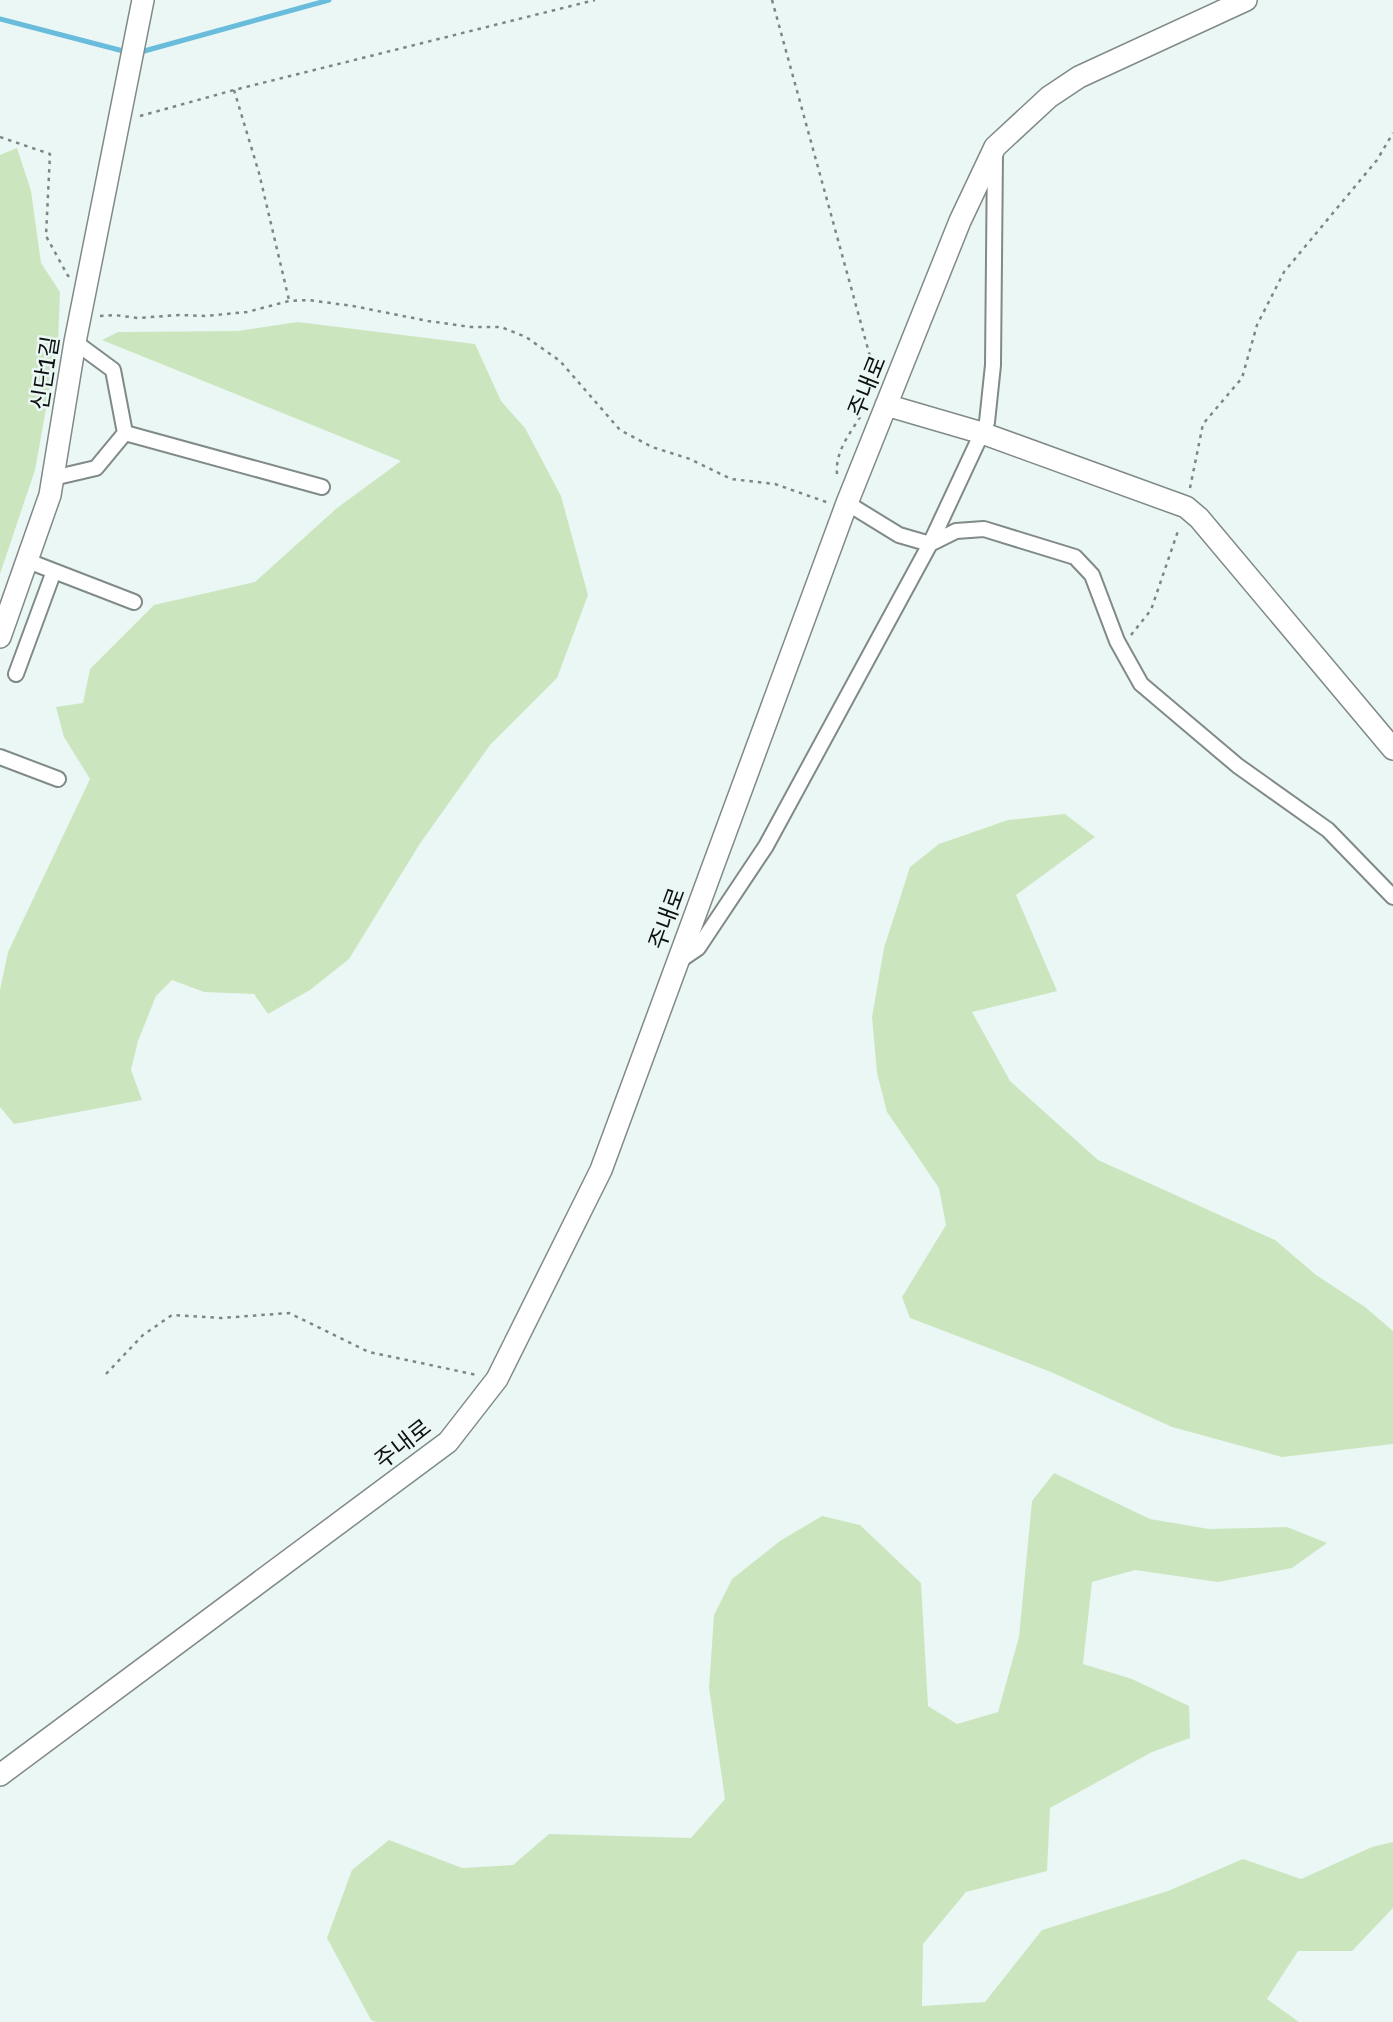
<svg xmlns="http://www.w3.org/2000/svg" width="1393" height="2022" font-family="'Golos Text','Noto Sans KR',sans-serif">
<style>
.green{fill:#cbe6bf}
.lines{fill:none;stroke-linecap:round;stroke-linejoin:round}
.stream{stroke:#69bcdc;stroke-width:5}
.street-casing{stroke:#808a88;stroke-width:18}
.secondary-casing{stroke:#808a88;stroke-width:24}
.path{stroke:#7e8684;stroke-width:2.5;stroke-dasharray:3.5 5;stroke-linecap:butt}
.street{stroke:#fff;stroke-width:14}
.secondary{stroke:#fff;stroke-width:21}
.labels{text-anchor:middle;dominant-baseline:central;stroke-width:5;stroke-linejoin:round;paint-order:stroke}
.street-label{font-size:23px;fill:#0d1110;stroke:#ebf7f4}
</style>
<rect width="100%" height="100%" fill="#ebf7f4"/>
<path class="green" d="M17,148L31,191L41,263L60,292L58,343L35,470L0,574V155Z
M298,322L475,344L501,401L525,428L561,496L588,595L557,678L490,745L419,845L349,959L310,990L268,1014L254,994L204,992L172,980L156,996L138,1041L131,1070L142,1100L14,1124L0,1107V990L8,952L90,779L64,737L56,707L83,703L90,669L154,605L255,582L337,508L401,461L102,340L118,332L238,331Z
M1065,814L1095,837L1016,895L1057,991L972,1012L1010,1081L1098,1160L1275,1240L1316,1275L1365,1307L1393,1331V1444L1282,1457L1172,1427L1051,1372L910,1318L902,1297L946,1225L939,1188L887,1112L877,1073L872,1017L884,948L910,867L939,844L1008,820Z
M1054,1473L1150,1519L1209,1529L1287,1527L1327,1543L1292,1568L1218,1582L1135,1570L1092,1582L1083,1664L1132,1679L1189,1706L1190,1738L1152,1752L1050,1808L1047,1871L966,1892L923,1944L922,2006L985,2002L1042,1930L1168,1891L1243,1859L1301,1879L1372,1847L1393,1842V1908L1352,1951H1298L1267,1999L1299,2022H376L371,2020L327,1938L352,1870L389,1840L462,1868L513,1865L549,1834L691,1838L725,1799L709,1688L714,1615L732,1579L780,1541L822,1516L860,1525L921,1583L928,1706L957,1724L998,1712L1019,1637L1032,1501Z"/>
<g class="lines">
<path class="stream" d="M0,19L127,52
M137,53L329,0"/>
<g class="street-casing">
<path id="street" d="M125,433L322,487
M53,478L96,468L125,433L113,370L75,342
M847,503L899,535L930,544L956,531L984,529L1075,557L1092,575L1117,641L1141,684L1238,766L1328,830L1393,897
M28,561L134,602
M16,674L54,571
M0,757L58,779
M679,961L698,948L766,846L930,544L987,422L993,365L995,153"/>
</g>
<g class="secondary-casing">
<path id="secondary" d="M886,405L982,433L1186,507L1199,518L1393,749
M0,637L50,495L75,342L143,0
M0,1775L448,1442L497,1379L601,1170L847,503L960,221L995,147L1049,97L1079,77L1246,0"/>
</g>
<path class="path" d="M772,0L871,360L874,382
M234,90L259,173L289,300
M140,116L234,90L595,0
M0,137L50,154L46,236L68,276H70
M100,316L114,315L138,318L179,315L205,316L247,312L289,301L308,300L353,306L428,321L471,327H501L526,337L560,361L620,430L652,447L690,459L731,479L775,484L829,503
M837,474C835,452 849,435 860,417
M1190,488L1203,424L1242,378L1257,325L1284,272L1377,160L1393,133
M1131,635L1151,610L1179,528
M106,1374L143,1335L172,1315L221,1318L289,1313L369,1352L477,1375"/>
<use href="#street" class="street"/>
<use href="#secondary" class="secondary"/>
</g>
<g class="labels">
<g class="street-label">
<text transform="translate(44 373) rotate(-81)">신단1길</text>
<text transform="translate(866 386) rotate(-68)">주내로</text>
<text transform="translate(666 918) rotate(-70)">주내로</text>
<text transform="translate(402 1443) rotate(-38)">주내로</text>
</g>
</g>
</svg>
